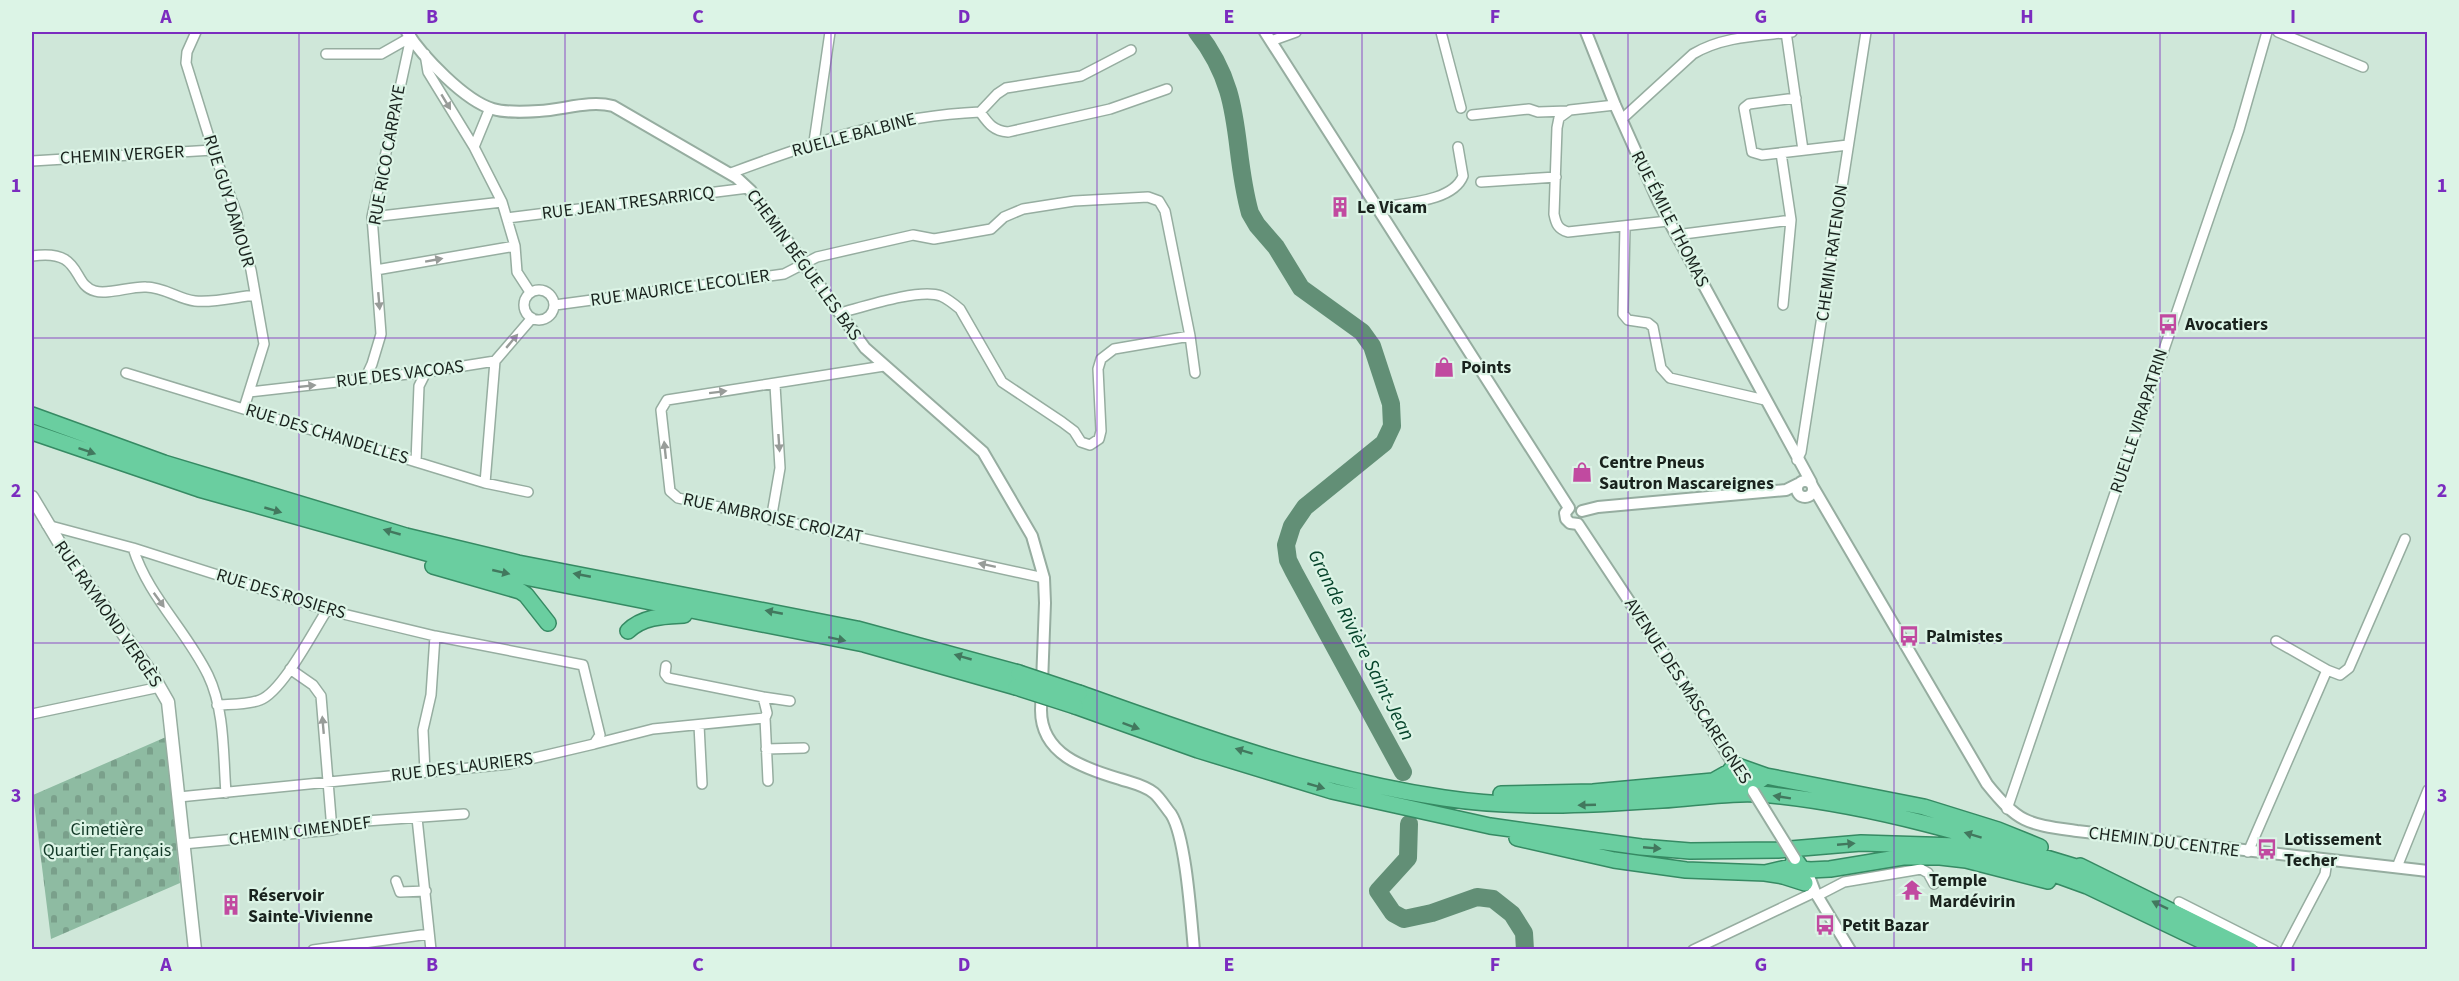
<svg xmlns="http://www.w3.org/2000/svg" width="2459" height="981" font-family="'Source Sans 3',sans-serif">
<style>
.cemetery{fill:url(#cemetery-stones)}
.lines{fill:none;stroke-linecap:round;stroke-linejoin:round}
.river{stroke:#628f76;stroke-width:18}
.minor-casing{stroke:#96ada0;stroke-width:12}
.tertiary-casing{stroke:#96ada0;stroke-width:14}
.secondary-casing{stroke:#96ada0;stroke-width:15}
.trunk-casing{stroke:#368a63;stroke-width:18}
.minor{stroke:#fff;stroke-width:9}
.tertiary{stroke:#fff;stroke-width:10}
.secondary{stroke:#fff;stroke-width:12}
.trunk{stroke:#6acea0;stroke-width:15}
.tertiary-bridge-casing{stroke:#96ada0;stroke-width:14;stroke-linecap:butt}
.trunk-bridge-casing{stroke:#368a63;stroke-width:18;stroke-linecap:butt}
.tertiary-bridge{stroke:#fff;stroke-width:10}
.trunk-bridge{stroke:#6acea0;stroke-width:15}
.oneway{fill:#989c99}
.oneway2{fill:#42785e}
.grid{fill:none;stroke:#7b2cbf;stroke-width:1.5;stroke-opacity:0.55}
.labels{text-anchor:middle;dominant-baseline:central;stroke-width:4.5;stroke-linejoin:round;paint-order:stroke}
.street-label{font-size:18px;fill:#19221d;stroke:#dcf4e6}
.poi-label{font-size:18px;font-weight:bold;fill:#19221d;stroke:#dcf4e6;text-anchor:start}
.park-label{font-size:18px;fill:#113826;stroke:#dcf4e6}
.water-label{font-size:20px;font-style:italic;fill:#05432a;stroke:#dcf4e6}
.neatline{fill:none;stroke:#7b2cbf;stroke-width:2}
.grid-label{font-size:20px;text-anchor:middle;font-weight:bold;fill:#7b2cbf}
</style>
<defs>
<pattern id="cemetery-stones" width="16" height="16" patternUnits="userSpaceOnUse" patternTransform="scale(1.5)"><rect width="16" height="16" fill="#8ebba2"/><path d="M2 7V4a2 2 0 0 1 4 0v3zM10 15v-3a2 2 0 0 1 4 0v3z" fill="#7aa08b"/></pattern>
</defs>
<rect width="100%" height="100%" fill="#cfe7d9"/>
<path class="cemetery" d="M166,737L180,883L51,939L33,795Z"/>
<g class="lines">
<path class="river" d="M1197,32C1246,94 1231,145 1250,213L1257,225L1276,247L1301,288L1362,332L1372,346L1391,404L1392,426L1384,443L1305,507L1292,526L1286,545L1288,560L1294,572L1403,772
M1409,824L1408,858L1378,891L1393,913L1404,919L1432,913L1477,897L1493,899L1512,914L1524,933L1525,950"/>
<g class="minor-casing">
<path id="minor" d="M196,32L187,52L186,63L213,150L237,214L240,235L251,270L264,344L244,408
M1441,32L1461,108
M1786,32L1803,150
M2278,32L2363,67
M1271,41L1296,32
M326,54H381L411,37
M425,54L428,72L474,147L502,202L515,246L517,272L530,292
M1796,98L1749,104L1744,108L1752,152L1762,155L1848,145
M1615,105L1570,110L1559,118L1557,128L1554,214C1556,224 1558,229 1568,232L1668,221
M980,112C988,123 993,131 1008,132L1110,109L1167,89
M1472,115L1529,109L1538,112L1568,111
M1622,119L1693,54C1723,36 1759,36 1792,32
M814,142L830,32
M474,147L490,108
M1781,153L1791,220L1783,305
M32,161L213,150
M731,173C814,142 890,116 980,112L997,94L1006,88L1081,76L1131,50
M1481,182L1556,177
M1378,208C1403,203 1453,202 1463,176L1458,147
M372,217L502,202
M507,218L748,188
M1625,227L1623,314L1628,320L1648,323L1653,327L1661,368L1670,378L1765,400
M1676,235L1791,220
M32,256C84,248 71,285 95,291C108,295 131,286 146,287C164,287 178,299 195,301C214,303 236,297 255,295
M376,270L515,246
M524 305a15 15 0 1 1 30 0a15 15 0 1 1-30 0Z
M555,305L784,274L817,257L913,235L934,239L991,229L1004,217L1023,209L1074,201L1148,197L1159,201L1165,211L1190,336L1195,373
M840,313C863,307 919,288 941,296C948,299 954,304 960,309L1002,382L1062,422L1074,431L1081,442L1090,445L1099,439L1101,431L1098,369L1101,359L1114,349L1190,336
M884,366L667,400L661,410L670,491L678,498L1044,578
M126,373L485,483L528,492
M365,379L372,364L381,334L372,217L411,37
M249,392L426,372L495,361L532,318
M1797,460L1801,452L1866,32
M416,462L419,386L426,372
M485,483L495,361
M771,520L780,468L775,385
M47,525L133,548L327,610L435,636L583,665L600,735L594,744L509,764L179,797
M133,548C148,596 186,630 208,675C225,710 223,755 226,793
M2276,641L2327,670
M290,669L313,685L321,696L332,830
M763,697L790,701
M217,705C230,704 247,705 260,700C282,692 313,632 327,610
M32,714L160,687
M765,718L768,781
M699,725L702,784
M594,744L653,729L765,718L767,713L763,697L668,678L665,674L666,666
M766,749L804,748
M425,772L423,730L431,695L435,636
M2007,809L2239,130L2267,32
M417,818L431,950
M183,844L332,830L366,821L464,814
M2248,852L2327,670L2340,675L2349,668L2405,539
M2397,867L2428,790
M396,881L400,892L426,891
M1817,896L1844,882L1921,869L1928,873L1934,884
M2179,902L2274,950
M313,950L429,934
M1693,950L1815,892
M2285,950L2325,874L2327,861"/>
</g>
<g class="tertiary-casing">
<path id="tertiary" d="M407,32C422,56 465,101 493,109C507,113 524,112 539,111C563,110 589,100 613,106L737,178L751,191L865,348L983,452L1032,536L1044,578L1045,603L1041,710C1041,754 1083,768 1120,779C1132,783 1144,785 1154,793C1160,798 1166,808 1171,814C1186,837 1191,919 1194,950
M1265,32L1569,508
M1586,32L1615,105L1659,203L1811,482
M1797 489a8 8 0 1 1 16 0a8 8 0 1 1-16 0Z
M1813,487L1987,784C2019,824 2028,824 2077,831L2428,871
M1569,508L1565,513L1566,519L1570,523L1578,524
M1582,511L1598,507L1786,490L1798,484
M1578,524L1690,693L1737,770
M1807,871L1815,892L1850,950"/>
</g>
<g class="secondary-casing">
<path id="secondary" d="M32,497L63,549L152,674L168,702L195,950"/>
</g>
<g class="trunk-casing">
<path id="trunk" d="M32,415L164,463L406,536L518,563L857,629L1019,673
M32,432L199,489L448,559L530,578L864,644L1016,687
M433,566L520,591L526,595L548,623
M628,631C643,616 665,616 684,615
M1079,693C1199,736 1317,779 1444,798C1516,809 1588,805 1662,800C1697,798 1735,791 1771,795C1880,806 1984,839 2089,871
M1075,706L1198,750L1332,791L1490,826L1641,847L1690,851L1778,850L1861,843L1958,846L2018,861L2087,886L2221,950
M1713,781L1729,772L1735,765L1766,776L1924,807L1998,830L2040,847
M1501,794L1593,792L1713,781H1733L1751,787L1763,778
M1517,838L1614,860L1686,870L1765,873L1783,876L1805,883
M2080,866L2250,950
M1765,873L1791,867L1795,859L1802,869L1810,870L1830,869L1903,857H1940L1966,860L2048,881"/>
</g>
<use href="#minor" class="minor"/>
<use href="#tertiary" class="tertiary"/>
<use href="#secondary" class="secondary"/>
<use href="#trunk" class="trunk"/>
<g class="tertiary-bridge-casing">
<path id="tertiary-bridge" d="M1753,791L1795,859"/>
</g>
<g class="trunk-bridge-casing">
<path id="trunk-bridge" d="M1019,673L1079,693
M1016,687L1075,706"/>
</g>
<use href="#tertiary-bridge" class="tertiary-bridge"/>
<use href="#trunk-bridge" class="trunk-bridge"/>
</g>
<defs><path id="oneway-solid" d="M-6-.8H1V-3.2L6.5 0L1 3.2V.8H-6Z" transform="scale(1.5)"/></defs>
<g class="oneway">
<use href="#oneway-solid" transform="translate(446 102) rotate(59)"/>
<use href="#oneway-solid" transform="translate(434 260) rotate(-10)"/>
<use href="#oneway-solid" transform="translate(379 301) rotate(85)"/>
<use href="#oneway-solid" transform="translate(512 341) rotate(-50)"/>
<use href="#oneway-solid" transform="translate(307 386) rotate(-6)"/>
<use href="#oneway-solid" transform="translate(718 392) rotate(-7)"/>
<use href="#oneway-solid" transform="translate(779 443) rotate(86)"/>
<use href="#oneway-solid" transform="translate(665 450) rotate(-96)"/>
<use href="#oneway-solid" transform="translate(987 565) rotate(-168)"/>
<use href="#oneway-solid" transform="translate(159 600) rotate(54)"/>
<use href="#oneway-solid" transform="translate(323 725) rotate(-95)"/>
</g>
<g class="oneway2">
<use href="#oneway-solid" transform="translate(87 451) rotate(19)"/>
<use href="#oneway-solid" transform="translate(273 510) rotate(16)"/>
<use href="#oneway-solid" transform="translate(392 532) rotate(-164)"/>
<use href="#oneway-solid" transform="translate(501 572) rotate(13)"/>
<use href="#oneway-solid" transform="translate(582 575) rotate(-169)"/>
<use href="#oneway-solid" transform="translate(774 612) rotate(-169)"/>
<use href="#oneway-solid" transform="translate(837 639) rotate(12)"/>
<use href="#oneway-solid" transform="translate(963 657) rotate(-164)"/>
<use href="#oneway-solid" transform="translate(1131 726) rotate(20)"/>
<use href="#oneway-solid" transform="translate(1244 751) rotate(-163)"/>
<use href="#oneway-solid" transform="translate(1316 786) rotate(16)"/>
<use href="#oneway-solid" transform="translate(1782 797) rotate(-171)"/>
<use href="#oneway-solid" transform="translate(1587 805) rotate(178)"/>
<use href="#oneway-solid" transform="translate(1973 835) rotate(-163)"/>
<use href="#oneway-solid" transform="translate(1846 844) rotate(-5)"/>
<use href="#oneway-solid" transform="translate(1652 848) rotate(5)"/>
<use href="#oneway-solid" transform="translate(2160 905) rotate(-154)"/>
</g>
<path class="grid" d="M299,32V950M565,32V950M831,32V950M1097,32V950M1362,32V950M1628,32V950M1894,32V950M2160,32V950M32,338H2428M32,643H2428"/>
<defs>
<g id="building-bare" transform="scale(1.62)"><path d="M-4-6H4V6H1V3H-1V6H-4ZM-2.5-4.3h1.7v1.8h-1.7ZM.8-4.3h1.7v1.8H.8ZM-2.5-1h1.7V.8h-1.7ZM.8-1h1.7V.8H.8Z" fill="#c14aa0" stroke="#dcf4e6" stroke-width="2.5" paint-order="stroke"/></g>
<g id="bus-bare" transform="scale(1.62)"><path d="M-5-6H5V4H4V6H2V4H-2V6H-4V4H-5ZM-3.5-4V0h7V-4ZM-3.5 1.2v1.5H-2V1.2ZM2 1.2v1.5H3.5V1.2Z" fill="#c14aa0" stroke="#dcf4e6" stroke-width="2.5" paint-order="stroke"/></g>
<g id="shop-bare" transform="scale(1.62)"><path d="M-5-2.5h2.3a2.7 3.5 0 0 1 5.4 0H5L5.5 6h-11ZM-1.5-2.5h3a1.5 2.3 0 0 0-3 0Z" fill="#c14aa0" stroke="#dcf4e6" stroke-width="2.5" paint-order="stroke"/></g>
<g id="temple-bare" transform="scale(1.62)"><path d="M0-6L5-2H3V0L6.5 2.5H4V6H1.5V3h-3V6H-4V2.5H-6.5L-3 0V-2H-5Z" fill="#c14aa0" stroke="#dcf4e6" stroke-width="2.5" paint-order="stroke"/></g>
</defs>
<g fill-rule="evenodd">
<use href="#building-bare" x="1340" y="207"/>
<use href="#bus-bare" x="2168" y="324"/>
<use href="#shop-bare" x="1444" y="367"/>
<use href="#shop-bare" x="1582" y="472"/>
<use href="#bus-bare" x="1909" y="636"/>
<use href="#bus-bare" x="2267" y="849"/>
<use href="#temple-bare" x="1912" y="890"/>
<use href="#building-bare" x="231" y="905"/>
<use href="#bus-bare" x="1825" y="925"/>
</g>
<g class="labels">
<g class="street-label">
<text transform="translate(854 135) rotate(-15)">RUELLE BALBINE</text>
<text transform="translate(122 155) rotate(-3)">CHEMIN VERGER</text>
<text transform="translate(387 155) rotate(-80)">RUE RICO CARPAYE</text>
<text transform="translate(229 201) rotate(73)">RUE GUY DAMOUR</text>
<text transform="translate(628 203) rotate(-7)">RUE JEAN TRESARRICQ</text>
<text transform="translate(1670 219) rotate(63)">RUE ÉMILE THOMAS</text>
<text transform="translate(1832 253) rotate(-82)">CHEMIN RATENON</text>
<text transform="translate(804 265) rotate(54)">CHEMIN BÉGUE LES BAS</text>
<text transform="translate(680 288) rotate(-8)">RUE MAURICE LECOLIER</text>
<text transform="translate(400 374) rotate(-7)">RUE DES VACOAS</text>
<text transform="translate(2139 421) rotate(-72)">RUELLE VIRAPATRIN</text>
<text transform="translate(327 434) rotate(17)">RUE DES CHANDELLES</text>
<text transform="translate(773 518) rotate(12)">RUE AMBROISE CROIZAT</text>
<text transform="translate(281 594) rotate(17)">RUE DES ROSIERS</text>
<text transform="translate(108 614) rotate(55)">RUE RAYMOND VERGÈS</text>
<text transform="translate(1688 691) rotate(57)">AVENUE DES MASCAREIGNES</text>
<text transform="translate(462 767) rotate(-7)">RUE DES LAURIERS</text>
<text transform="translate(300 831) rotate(-7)">CHEMIN CIMENDEF</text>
<text transform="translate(2164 842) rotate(7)">CHEMIN DU CENTRE</text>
</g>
<g class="poi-label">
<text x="1357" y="207">Le Vicam</text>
<text x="2185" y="324">Avocatiers</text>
<text x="1461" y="367">Points</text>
<text x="1599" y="462">Centre Pneus<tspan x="1599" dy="21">Sautron Mascareignes</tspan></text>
<text x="1926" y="636">Palmistes</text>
<text x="2284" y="839">Lotissement<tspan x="2284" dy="21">Techer</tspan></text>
<text x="1929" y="880">Temple<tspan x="1929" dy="21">Mardévirin</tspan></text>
<text x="248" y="895">Réservoir<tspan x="248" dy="21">Sainte-Vivienne</tspan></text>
<text x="1842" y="925">Petit Bazar</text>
</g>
<g class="park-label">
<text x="107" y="829">Cimetière<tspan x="107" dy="21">Quartier Français</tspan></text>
</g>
<g class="water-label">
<text transform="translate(1361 645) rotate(63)">Grande Rivière Saint-Jean</text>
</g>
</g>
<rect width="2459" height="981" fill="none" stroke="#dcf4e6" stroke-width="66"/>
<rect x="33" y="33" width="2393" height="915" class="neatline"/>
<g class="grid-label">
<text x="166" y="23">A</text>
<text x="432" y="23">B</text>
<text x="698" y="23">C</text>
<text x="964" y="23">D</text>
<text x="1229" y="23">E</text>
<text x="1495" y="23">F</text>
<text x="1761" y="23">G</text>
<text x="2027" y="23">H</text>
<text x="2293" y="23">I</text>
<text x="16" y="192">1</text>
<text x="2442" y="192">1</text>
<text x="16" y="497">2</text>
<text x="2442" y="497">2</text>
<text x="16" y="802">3</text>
<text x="2442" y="802">3</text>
<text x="166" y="971">A</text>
<text x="432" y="971">B</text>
<text x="698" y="971">C</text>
<text x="964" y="971">D</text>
<text x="1229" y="971">E</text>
<text x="1495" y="971">F</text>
<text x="1761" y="971">G</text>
<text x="2027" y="971">H</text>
<text x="2293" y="971">I</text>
</g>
</svg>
